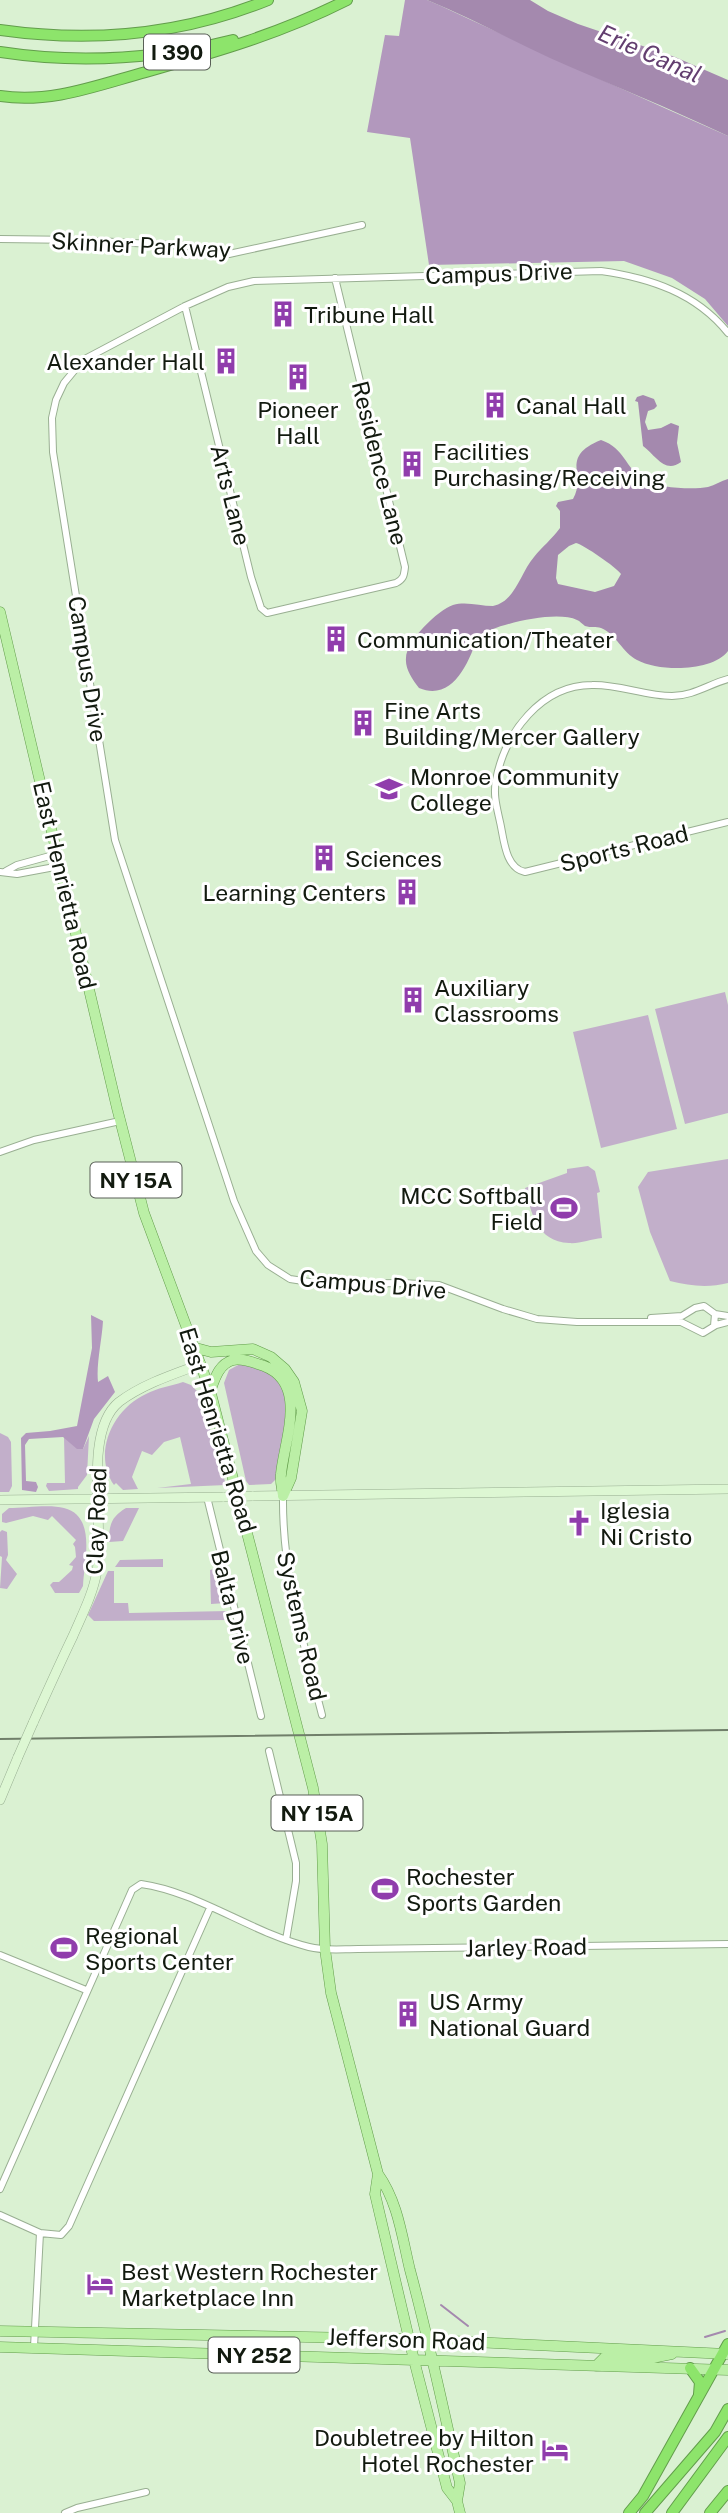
<svg xmlns="http://www.w3.org/2000/svg" width="728" height="2513" font-family="'Public Sans',sans-serif">
<style>
.green{fill:#c2afca}
.forest{fill:#b298bd}
.water{fill:#a489ae;fill-rule:evenodd}
.lines{fill:none;stroke-linecap:round;stroke-linejoin:round}
.stream{stroke:#a489ae;stroke-width:2}
.street-casing{stroke:#99af92;stroke-width:8}
.secondary-casing{stroke:#99af92;stroke-width:10}
.primary-casing{stroke:#629d4b;stroke-width:11}
.highway-casing{stroke:#629d4b;stroke-width:12}
.street{stroke:#fff;stroke-width:6}
.secondary{stroke:#ddf7d3;stroke-width:9}
.primary{stroke:#bbefa6;stroke-width:10}
.highway{stroke:#8de46b;stroke-width:10}
.rail{stroke:#707f6a;stroke-width:2}
.secondary-bridge-casing{stroke:#99af92;stroke-width:10;stroke-linecap:butt}
.secondary-bridge{stroke:#ddf7d3;stroke-width:9}
.labels{text-anchor:middle;dominant-baseline:central;stroke-width:6;stroke-linejoin:round;paint-order:stroke}
.shield{fill:#fff;stroke:#595f57;stroke-width:2}
.shield-label{font-size:21px;font-weight:bold;fill:#121a0f}
.street-label{font-size:23px;fill:#121a0f;stroke:#fff}
.poi-label{font-size:23px;fill:#121a0f;stroke:#fff;text-anchor:start}
.water-label{font-size:24px;font-style:italic;fill:#623e6f;stroke:#fff}
</style>
<rect width="100%" height="100%" fill="#daf1d2"/>
<path class="green" d="M725,992L728,1005V1113L685,1124L655,1009Z
M648,1015L677,1129L601,1148L573,1032Z
M728,1159V1283C708,1288 690,1286 670,1281L650,1232L638,1187L648,1172Z
M588,1166L595,1171L600,1192L597,1193L602,1238C591,1239 579,1244 569,1243C537,1242 531,1212 525,1188L567,1173V1169Z
M240,1364L265,1370L280,1384L289,1405L276,1479L271,1484L249,1485L246,1481L224,1383L229,1370Z
M183,1382L191,1385L200,1394L226,1485L157,1488L191,1484L180,1437L164,1442L152,1455L142,1451L132,1477L138,1489L123,1490L116,1483L114,1485C92,1453 113,1409 146,1394C157,1388 171,1386 183,1382Z
M0,1433L8,1437L11,1442L12,1486L9,1492H0Z
M89,1436L87,1475L78,1487V1489L49,1491L46,1486L47,1483H65L64,1437L83,1449Z
M9,1508C24,1508 50,1504 64,1508C97,1516 84,1562 83,1586L79,1593H55L50,1585L53,1582H59L72,1570L73,1566L69,1565L76,1557L75,1547L73,1544L76,1540L52,1516L48,1520L33,1516L6,1523L2,1522V1514Z
M126,1508H139L123,1541L109,1542C109,1525 111,1517 126,1508Z
M2,1530L7,1532L8,1555L6,1560L17,1574L7,1589L0,1588L2,1557L0,1556V1532Z
M163,1559V1567H115L120,1560Z
M218,1568L226,1603L211,1604L210,1570Z
M108,1571H114V1603H128L129,1613L228,1611L230,1620L94,1621L88,1615Z"/>
<path class="forest" d="M405,0H427L441,6C536,50 632,94 728,136V326L705,299L672,278L624,261L429,265L410,138L367,132L385,35L399,36Z
M91,1315L103,1321C102,1340 96,1364 98,1382L108,1376L115,1392L94,1419L83,1449H77L63,1437L29,1439L25,1445L26,1481L36,1482L38,1487L36,1492L22,1490L21,1438L26,1433L50,1431L77,1426L92,1348Z"/>
<path class="water" d="M427,0H530L548,11L578,24L675,57L728,80V136C669,108 609,84 550,58C509,39 469,17 427,0Z
M643,395L654,399L657,406L654,409L648,411L645,422L648,430L661,428L671,423L679,426L677,443L681,462C665,474 656,456 643,446L638,402L635,401L637,397Z
M601,440C625,448 625,468 644,480C657,488 693,490 708,487C715,485 721,481 728,479V651C712,672 659,672 637,660C623,653 616,634 601,628C596,626 591,628 585,626C582,624 580,621 577,620C556,610 497,624 478,636C469,662 453,702 419,688C412,679 405,669 406,658C406,641 438,610 453,605C466,601 480,606 493,606C516,601 520,573 534,557C542,547 552,539 560,528V511L556,506L558,502L573,499C587,475 559,457 601,440ZM576,543C584,545 616,567 621,574L614,586L595,592L558,584L556,578L558,555L569,546Z"/>
<g class="lines">
<path class="stream" d="M441,2305L468,2326
M705,2337L725,2331"/>
<g class="street-casing">
<path id="street" d="M0,239L79,240L188,246L229,254L362,225
M185,306L251,577L261,608L267,613L396,583C404,579 404,575 405,567L335,278
M728,333C696,293 650,278 601,271L254,281L228,287L185,306L83,360L64,383L56,400L52,418L53,452L115,840L234,1201L256,1251L268,1265L290,1279L323,1284L401,1283L439,1285L503,1309L537,1319L577,1322H681L703,1333L716,1325L728,1322
M728,679C709,684 693,696 672,696C645,696 618,684 592,685C541,685 505,733 496,780C493,795 497,808 500,822C504,839 505,868 525,872L728,822
M6,871L17,865L57,854
M0,872L17,874L60,866
M0,1152L34,1140L120,1121
M715,1314L728,1316
M651,1318L682,1316L695,1308L704,1306L715,1314L714,1326
M283,1496C282,1573 303,1641 322,1715
M207,1497L261,1716
M269,1751L296,1863V1881L286,1940
M0,1955L86,1990
M0,2189L132,1890L141,1884C198,1892 252,1933 309,1947C324,1951 342,1949 358,1949L728,1944
M0,2215L40,2233L34,2347
M40,2233L61,2235L69,2226L210,1908
M65,2513L77,2508L146,2492"/>
</g>
<g class="secondary-casing">
<path id="secondary" d="M252,1496L728,1489
M0,1500L224,1497
M33,1723C46,1694 59,1665 73,1636C82,1615 93,1594 97,1571C105,1526 82,1432 119,1402C143,1384 174,1374 201,1364
M0,1800L18,1757"/>
</g>
<g class="primary-casing">
<path id="primary" d="M0,612L117,1108L144,1213L210,1390L313,1788L322,1844L325,1949L331,1993L378,2174L375,2194L414,2360L447,2488L457,2501L460,2513
M196,1348L211,1352L253,1349L271,1357L285,1369L294,1382L302,1411L291,1478L283,1496
M211,1389C215,1378 219,1364 233,1360C243,1358 255,1363 264,1366C309,1383 284,1441 281,1474C280,1481 282,1488 283,1495
M378,2174C398,2202 402,2237 410,2270C429,2340 444,2412 460,2483L457,2501
M0,2331L409,2339L727,2354
M0,2347L728,2370
M596,2366L605,2357L652,2358L672,2354"/>
</g>
<g class="highway-casing">
<path id="highway" d="M0,30C92,43 182,35 268,0
M0,52C78,64 157,59 233,40
M0,96C50,104 98,85 146,72C216,52 282,33 347,0
M690,2368L700,2382L699,2394
M629,2513L643,2496L728,2344
M645,2513L715,2432L728,2409
M672,2513L728,2437
M710,2513L728,2491"/>
</g>
<use href="#street" class="street"/>
<use href="#secondary" class="secondary"/>
<use href="#primary" class="primary"/>
<use href="#highway" class="highway"/>
<path class="rail" d="M0,1739L728,1730"/>
<g class="secondary-bridge-casing">
<path id="secondary-bridge" d="M224,1497L252,1496
M18,1757L33,1723"/>
</g>
<use href="#secondary-bridge" class="secondary-bridge"/>
</g>
<defs>
<g id="building-bare" transform="scale(2.1)"><path d="M-4-6H4V6H1V3H-1V6H-4ZM-2.5-4.3h1.7v1.8h-1.7ZM.8-4.3h1.7v1.8H.8ZM-2.5-1h1.7V.8h-1.7ZM.8-1h1.7V.8H.8Z" fill="#903dac" stroke="#fff" stroke-width="2.5" paint-order="stroke"/></g>
<g id="university-bare" transform="scale(2.1)"><path d="M0-5L7-2L0 1L-7-2ZM-4 1L0 2.5L4 1V4Q0 6-4 4Z" fill="#903dac" stroke="#fff" stroke-width="2.5" paint-order="stroke"/></g>
<g id="stadium-bare" transform="scale(2.1)"><path d="M0-5a6.5 5 0 1 0 0 10a6.5 5 0 1 0 0-10ZM-3.5-1.8h7v3.6h-7Z" fill="#903dac" stroke="#fff" stroke-width="2.5" paint-order="stroke"/></g>
<g id="church-bare" transform="scale(2.1)"><path d="M-1.2-6h2.4v3.5h3.3v2.4h-3.3V6h-2.4V-.1h-3.3v-2.4h3.3Z" fill="#903dac" stroke="#fff" stroke-width="2.5" paint-order="stroke"/></g>
<g id="hotel-bare" transform="scale(2.1)"><path d="M-6-4.5h1.5V1H6V5H4.5V3h-9V5H-6ZM-4 0a1.8 1.8 0 1 1 3.6 0ZM.5 0V-2.5h3Q6-2.5 6 0Z" fill="#903dac" stroke="#fff" stroke-width="2.5" paint-order="stroke"/></g>
</defs>
<g fill-rule="evenodd">
<use href="#building-bare" x="283" y="314"/>
<use href="#building-bare" x="226" y="361"/>
<use href="#building-bare" x="298" y="377"/>
<use href="#building-bare" x="495" y="405"/>
<use href="#building-bare" x="412" y="464"/>
<use href="#building-bare" x="336" y="639"/>
<use href="#building-bare" x="363" y="723"/>
<use href="#university-bare" x="389" y="789"/>
<use href="#building-bare" x="324" y="858"/>
<use href="#building-bare" x="407" y="892"/>
<use href="#building-bare" x="413" y="1000"/>
<use href="#stadium-bare" x="564" y="1208"/>
<use href="#church-bare" x="579" y="1523"/>
<use href="#stadium-bare" x="385" y="1889"/>
<use href="#stadium-bare" x="64" y="1948"/>
<use href="#building-bare" x="408" y="2014"/>
<use href="#hotel-bare" x="100" y="2284"/>
<use href="#hotel-bare" x="555" y="2450"/>
</g>
<g class="labels">
<g class="shield">
<rect x="144" y="34.5" width="66" height="35" rx="5"/>
<rect x="90.5" y="1162.5" width="91" height="35" rx="5"/>
<rect x="271.5" y="1795.5" width="91" height="35" rx="5"/>
<rect x="208.5" y="2337.5" width="91" height="35" rx="5"/>
</g>
<g class="shield-label">
<text x="177" y="52">I 390</text>
<text x="136" y="1180">NY 15A</text>
<text x="317" y="1813">NY 15A</text>
<text x="254" y="2355">NY 252</text>
</g>
<g class="street-label">
<text transform="translate(141 245) rotate(3)">Skinner Parkway</text>
<text transform="translate(499 273) rotate(-2)">Campus Drive</text>
<text transform="translate(380 463) rotate(76)">Residence Lane</text>
<text transform="translate(231 495) rotate(76)">Arts Lane</text>
<text transform="translate(88 669) rotate(81)">Campus Drive</text>
<text transform="translate(624 848) rotate(-14)">Sports Road</text>
<text transform="translate(65 885) rotate(77)">East Henrietta Road</text>
<text transform="translate(373 1284) rotate(5)">Campus Drive</text>
<text transform="translate(218 1430) rotate(73)">East Henrietta Road</text>
<text transform="translate(96 1521) rotate(-88)">Clay Road</text>
<text transform="translate(233 1607) rotate(76)">Balta Drive</text>
<text transform="translate(302 1626) rotate(77)">Systems Road</text>
<text transform="translate(526 1947) rotate(-1)">Jarley Road</text>
<text transform="translate(406 2339) rotate(2)">Jefferson Road</text>
</g>
<g class="poi-label">
<text x="304" y="314">Tribune Hall</text>
<text x="205" y="361" text-anchor="end">Alexander Hall</text>
<text x="516" y="405">Canal Hall</text>
<text x="298" y="409" text-anchor="middle">Pioneer<tspan x="298" dy="26">Hall</tspan></text>
<text x="433" y="451">Facilities<tspan x="433" dy="26">Purchasing/Receiving</tspan></text>
<text x="357" y="639">Communication/Theater</text>
<text x="384" y="710">Fine Arts<tspan x="384" dy="26">Building/Mercer Gallery</tspan></text>
<text x="410" y="776">Monroe Community<tspan x="410" dy="26">College</tspan></text>
<text x="345" y="858">Sciences</text>
<text x="386" y="892" text-anchor="end">Learning Centers</text>
<text x="434" y="987">Auxiliary<tspan x="434" dy="26">Classrooms</tspan></text>
<text x="543" y="1195" text-anchor="end">MCC Softball<tspan x="543" dy="26">Field</tspan></text>
<text x="600" y="1510">Iglesia<tspan x="600" dy="26">Ni Cristo</tspan></text>
<text x="406" y="1876">Rochester<tspan x="406" dy="26">Sports Garden</tspan></text>
<text x="85" y="1935">Regional<tspan x="85" dy="26">Sports Center</tspan></text>
<text x="429" y="2001">US Army<tspan x="429" dy="26">National Guard</tspan></text>
<text x="121" y="2271">Best Western Rochester<tspan x="121" dy="26">Marketplace Inn</tspan></text>
<text x="534" y="2437" text-anchor="end">Doubletree by Hilton<tspan x="534" dy="26">Hotel Rochester</tspan></text>
</g>
<g class="water-label">
<text transform="translate(650 53) rotate(24)">Erie Canal</text>
</g>
</g>
</svg>
